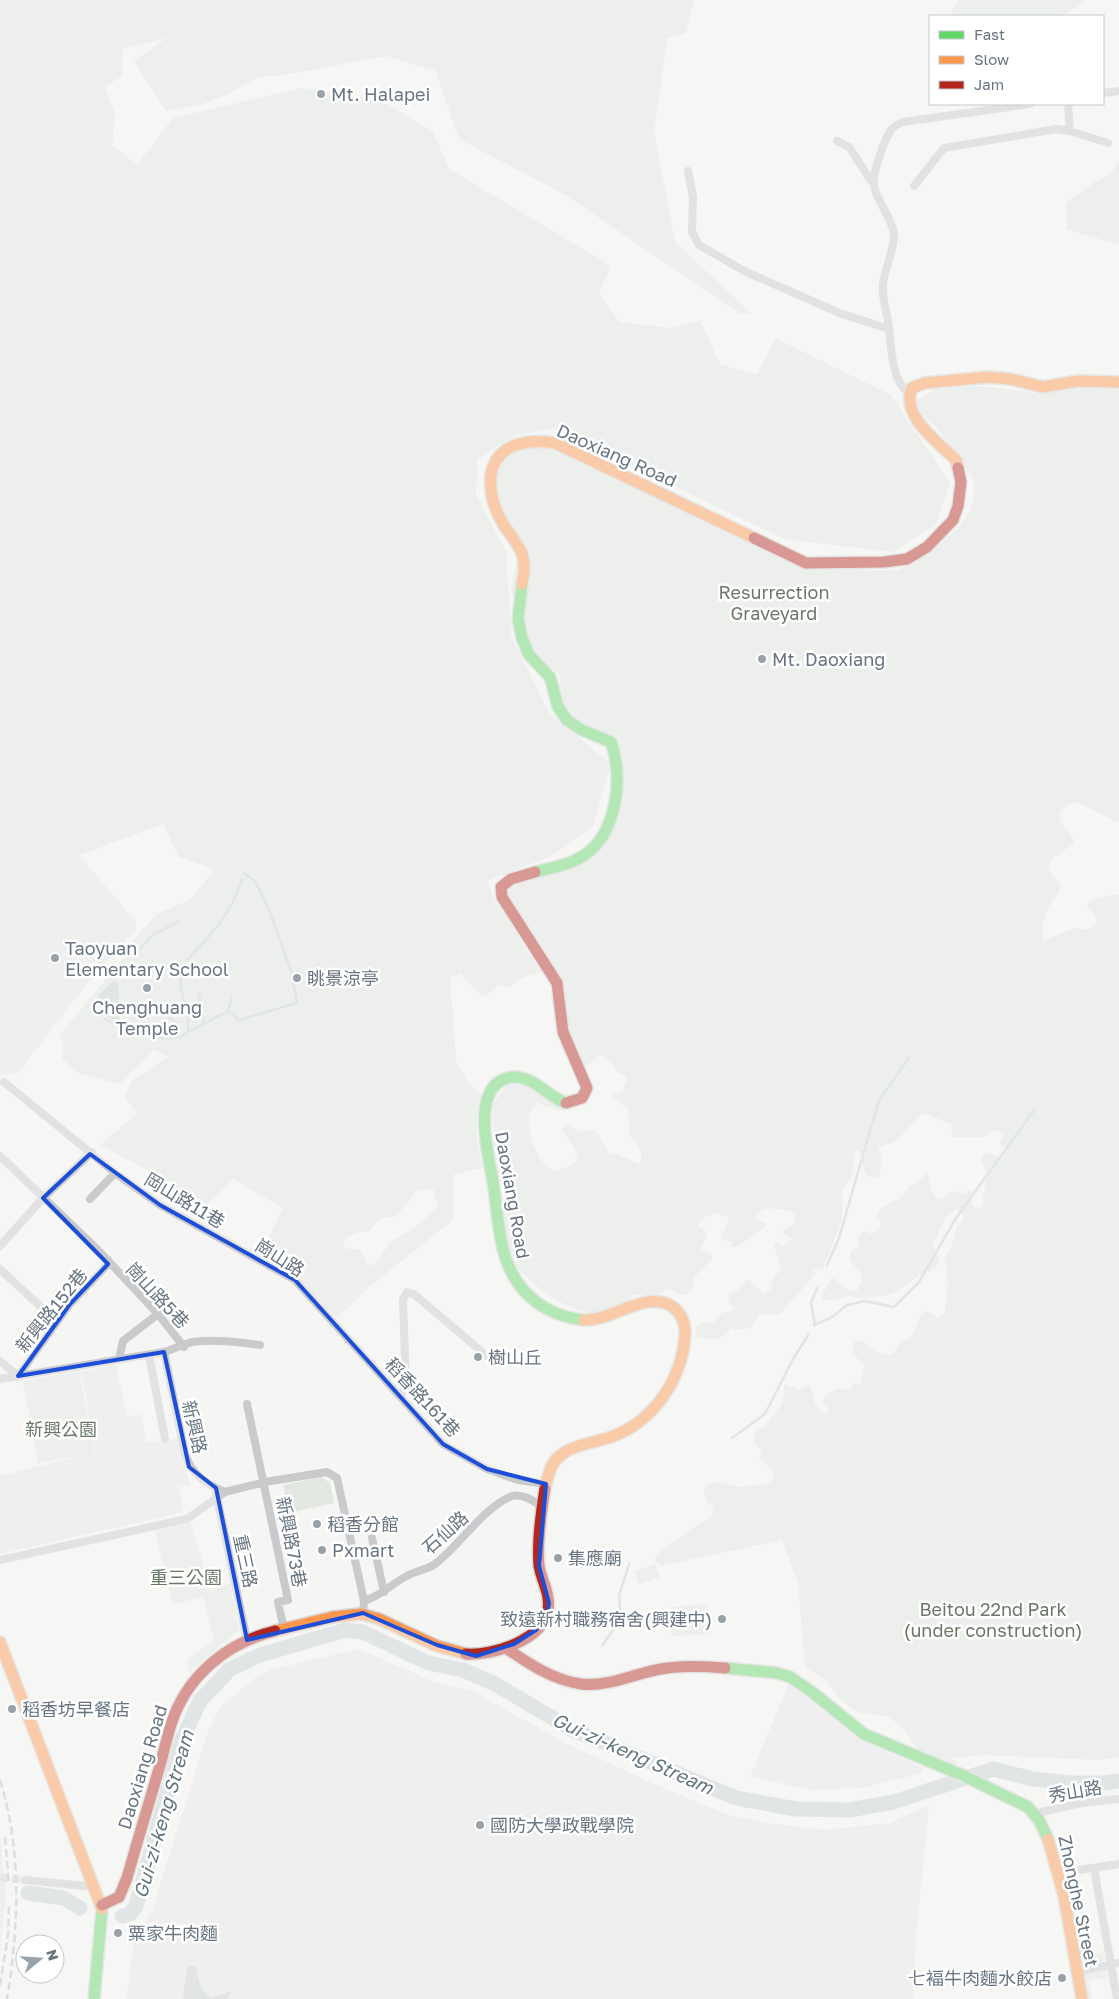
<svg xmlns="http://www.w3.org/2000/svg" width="1119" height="1999" font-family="'Golos Text','Noto Sans TC',sans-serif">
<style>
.built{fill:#e5e7e7}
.green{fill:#e3e7e2;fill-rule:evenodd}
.water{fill:#cbd1d4}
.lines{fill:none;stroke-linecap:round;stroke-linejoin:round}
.stream{stroke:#cbd1d4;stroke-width:2.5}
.river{stroke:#cbd1d4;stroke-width:15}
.street-tunnel{stroke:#d2d5d7;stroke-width:8;stroke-dasharray:8 4;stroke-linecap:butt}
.fast-casing{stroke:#d2d3d3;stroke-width:14}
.slow-casing{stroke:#d2d3d3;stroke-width:14}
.jam-casing{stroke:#d2d3d3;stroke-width:14}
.street{stroke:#cacacc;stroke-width:8}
.fast{stroke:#63d668;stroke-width:11}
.slow{stroke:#ff974d;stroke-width:11}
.jam{stroke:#b3261e;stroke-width:11}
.rail{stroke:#bfc0c1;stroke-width:2.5;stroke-dasharray:8 4;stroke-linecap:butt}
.marked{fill:none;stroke:#1d4ed8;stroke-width:4;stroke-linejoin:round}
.poi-dot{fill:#99a2a9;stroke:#fff;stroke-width:2}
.labels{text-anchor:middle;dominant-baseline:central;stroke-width:5;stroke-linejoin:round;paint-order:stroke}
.poi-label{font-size:18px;fill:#687581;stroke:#fff;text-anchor:start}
.street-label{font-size:18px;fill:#687581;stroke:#fff}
.park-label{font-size:18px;fill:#697966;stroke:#fff}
.water-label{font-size:19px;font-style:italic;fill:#63767e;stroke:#fff}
</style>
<rect width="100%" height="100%" fill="#f5f5f4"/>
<path class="built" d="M0,845L79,855L136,922V929L88,982L19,1072L0,1076Z
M116,1365L127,1417L141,1414L146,1443L178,1438L190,1485L179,1487L184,1512L0,1554V1476L96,1452L81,1372Z
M354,1650H361L436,1683L472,1691L568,1744L654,1784L728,1815L768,1823L825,1830L890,1823L929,1805L916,1937L913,1999H126L136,1928L144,1925L152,1911L209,1728L220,1708L256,1677L270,1670Z
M788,1685L807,1698L860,1740L923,1768V1773L862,1788L812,1790L750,1777Z
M0,1832L6,1896L0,1950Z
M1081,1943L1084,1957L1104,1953L1108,1977L1089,1981L1092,1999H1082L1072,1945Z"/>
<path class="green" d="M0,0H694L686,33L667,38L654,132L675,242L752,314L739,313L567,196L459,139L436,71L387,56L284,75L258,77L227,95L199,105L166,111L134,61L168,37L122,49V76L105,87L115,114L112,145L137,165L173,118L302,88L381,100L433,132L449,169L611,266L599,293L619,322L671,328L700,321L720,364L757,375L775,338L891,395L950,483L936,524L892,552L784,539L555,428L514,436L477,459L476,494L506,552L511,636L549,713L611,764L593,826L551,856L487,881L495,902L512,924L527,952L543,972C532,975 517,976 511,987L499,985L487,995L482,996L460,973L450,978L456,1060L467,1081L482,1095C473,1121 477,1142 483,1168L454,1174V1219L364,1291L337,1318L262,1252L283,1208L233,1179L198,1213L173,1184L100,1145L137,1113L124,1096L132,1081L168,1057L154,1049L120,1084L78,1073L62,1058L63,1044L59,1036L127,953L129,945L157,914L191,899L215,869L179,857L163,824L79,855L0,845ZM429,1189L434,1190L438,1207L413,1229L392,1240L379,1259L371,1266L367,1264L360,1249H348L343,1247C344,1233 358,1232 369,1231L380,1219L396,1216L418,1190Z
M958,0H1086L1062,16H950Z
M1119,161V245L1067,229L1066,203L1096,181L1111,174Z
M981,386L1036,393L1059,392L1084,387L1119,390V821L1117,822L1079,803L1072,802L1060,811C1057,827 1072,829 1074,843L1050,861L1048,868L1061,887C1058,896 1052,900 1048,908C1043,917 1042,931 1043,941L1074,928L1089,930L1097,921L1093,913L1087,908L1090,900L1119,894V1757L1100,1760L984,1755L948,1758L959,1762L951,1767L922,1755L904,1729L889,1717L856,1712L838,1697L828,1682L805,1667L798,1583L782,1540L660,1566L654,1559L662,1550L711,1516L714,1508C704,1501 698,1486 714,1483C721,1481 727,1485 733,1486C740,1487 765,1485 771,1483L774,1471L759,1457L762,1450L753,1442L757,1429L765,1427L783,1402L784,1384L799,1390L806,1385L810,1386C815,1397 813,1410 827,1414L829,1409L823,1403L825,1396L838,1388L850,1390L853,1383L861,1384L864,1365L852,1353L854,1342L862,1341L877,1353L893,1355L899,1344L912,1336L921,1314L926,1311L939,1318L945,1313L948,1280L945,1259L952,1245L956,1229L965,1216L955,1209L945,1218L933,1245L939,1260L936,1268L917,1277L893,1294L861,1299L850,1296L833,1300H823L822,1296L831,1279L834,1278C839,1285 848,1291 857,1291L863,1276L849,1259L851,1251L858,1248V1237L864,1231L872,1234L878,1230L882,1223L876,1218L882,1207L900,1198L909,1187L920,1180L927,1171L931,1190L935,1197L943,1199L952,1191L963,1194L970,1189L973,1206L981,1209L984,1202L982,1195C988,1183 987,1172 981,1161L984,1154L988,1152L1003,1159L1007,1148L1000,1144L1004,1133L993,1130L983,1137H954L951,1135L953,1124L923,1113L895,1142L878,1148C883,1157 883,1170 877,1178L866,1175L859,1150L855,1149L852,1176L842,1191V1219L824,1266L821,1269L810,1268L816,1273L780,1314H759L751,1327L739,1330L731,1328C723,1341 711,1340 697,1337L695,1329L700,1323H713L722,1313L735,1310L730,1304L728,1293L739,1290L747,1280L751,1281L764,1295L770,1290L773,1278L781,1270L774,1246L776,1243L784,1246L790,1241L791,1238L783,1233V1230L794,1224L796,1217L794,1213C782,1208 758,1204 754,1220L767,1223L765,1227L735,1248L731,1246L732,1242L720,1239L729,1220L727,1217L717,1213L704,1217L698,1223V1227L706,1231L707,1235L700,1250L712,1254V1259L694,1277V1285L690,1293L682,1295L667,1289L654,1297L634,1294C630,1298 626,1304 621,1307C586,1330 530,1286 510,1259C500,1247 506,1233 505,1219C505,1209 501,1198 506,1189L491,1162L494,1127L491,1112L493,1104L506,1085C525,1080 547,1096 564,1104L563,1108L559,1110L537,1103C535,1107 530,1112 529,1116C526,1130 538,1166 553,1170C562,1172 571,1164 578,1161L574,1147L562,1131L565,1124H569L579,1132L595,1130L610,1154H618L638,1164L641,1162C643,1151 638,1143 630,1136L628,1108L614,1098L613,1094L622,1092L627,1079L625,1075L618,1072L609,1060L603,1056H599L586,1066C572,1051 567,1027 564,1007L508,898V891L511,884L583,859L608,833L620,803V754L575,725L552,692L559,683L560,676L526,643L511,589L518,555L504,520L492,473L511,450L556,444L570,458L809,570H898L924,558L959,527L971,510L975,488L973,479L965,467L936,427L922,415L917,400L936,389Z
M0,882C10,884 21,885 30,890C49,901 48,926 35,941L49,943L48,953L0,946V935C7,936 16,939 23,936C39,930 41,907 27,898C19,894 9,893 0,892Z
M79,1371L95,1453L38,1463L23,1381Z
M321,1477L330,1483L334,1503L289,1513L283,1485Z
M191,1523L211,1591L230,1584L239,1630L189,1672L188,1659L214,1640L203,1597L173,1604L155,1531Z
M655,1564L660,1577L639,1584L634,1572Z
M707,1604L709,1634L671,1636V1607Z
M412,1940L440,1942L439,1954L412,1953Z
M624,1954L687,1970L691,1999H559V1994L591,1993L594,1969Z
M214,1956L267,1962L269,1970L262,1999H250V1995L235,1993L232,1986L212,1992L205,1984L200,1962Z
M413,1958L440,1960V1972L412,1971Z
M281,1983L340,1986L338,1999H277Z"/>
<path class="water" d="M115,980L118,982L120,1017L117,1022C105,1017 97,1008 99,994Z
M187,1966H196C198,1980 200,1989 211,1998L231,1991L228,1999H183Z"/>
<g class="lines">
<path class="stream" d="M244,873L255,881L268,907L293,976
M136,954L152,935L178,922
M187,960C212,933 230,917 242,879
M183,967L180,986L188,1014V1032
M199,994L204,1024
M148,1002L159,1012L175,1021
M228,1011L232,998
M105,1019C122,1030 166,1045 184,1035
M186,1033L228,1011L239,1020L297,1003L293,981
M827,1265L839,1238L879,1100L909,1058
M814,1325L832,1317L847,1305L864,1301L894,1307L919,1282L956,1218L1035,1109
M815,1325L811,1303L817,1288
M732,1438L765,1414L793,1359L809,1334
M602,1646L621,1618L619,1596L629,1564
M259,1651L261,1654"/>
<path class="river" d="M28,1893L64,1898L80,1908
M122,1916L130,1914L136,1906L181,1742L200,1701L230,1669L260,1655L346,1630L363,1632L428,1663L463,1670L493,1683L573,1730L736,1798L796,1809L849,1810L894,1802L993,1769L1033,1779L1070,1783H1105L1119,1781"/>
<path class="street-tunnel" d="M0,1877L25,1880"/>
<g class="fast-casing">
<path id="fast" d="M522,584L518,619L522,638L529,655L550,677L558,707L567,720L582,730L611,742C624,777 617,835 583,856C569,865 551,868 535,872
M566,1103C549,1097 532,1075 512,1077C468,1083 489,1157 493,1182C500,1226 497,1271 535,1301C549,1312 566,1318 584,1320
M725,1668L777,1673L790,1677L812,1692L864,1734L962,1775L1028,1807L1039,1820L1048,1839
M94,1999L102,1909"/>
</g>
<g class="slow-casing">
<path id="slow" d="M958,468L956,460C939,443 900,416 912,388L925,383L988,377L1010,379L1043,387L1078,381L1119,382
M522,584C524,575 525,566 523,557C520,545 510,535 503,524C490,502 482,467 506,450C519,441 540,440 555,443L754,538
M545,1489C548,1476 550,1463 561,1455C575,1444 594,1443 611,1437C653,1422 682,1380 685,1335C686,1321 679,1308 665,1303C639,1295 611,1321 584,1320
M275,1631L333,1617L361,1614L379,1619L437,1646L466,1654
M0,1642L102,1909
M1048,1839L1064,1896L1082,1999"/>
</g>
<g class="jam-casing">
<path id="jam" d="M754,538L806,563L884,562L907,559L927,547L953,520L958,506L961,482L958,468
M535,872L511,879L501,887L502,897L557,983L563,1032L587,1088L582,1098L566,1103
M506,1648C529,1664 553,1680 581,1684C607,1687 631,1675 656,1670C678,1665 702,1666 725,1668
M466,1654C493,1656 543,1640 548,1610C551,1594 541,1580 539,1565C537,1540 541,1513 545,1489
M102,1905L119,1897L127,1878C137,1842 148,1807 158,1772C164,1753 167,1734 174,1716C191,1672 230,1642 275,1631"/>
</g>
<path class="street" d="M1103,93L1119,91
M1070,131L1108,143
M837,141L849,147L874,185
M688,171L693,197L692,232L699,245L746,272L842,314L889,329C892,351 891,379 909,394
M914,186L944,148L1056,129L1070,131L1068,104
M889,329C888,313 881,299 883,284C885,267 894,251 894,235C893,218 876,202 874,185C872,173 884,141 891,130C893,126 899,124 903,122L1030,104
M4,1082L115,1173L160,1205L295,1280L443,1444L487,1469L518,1480L546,1484
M0,1156L99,1251L158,1314L184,1347
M90,1199L115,1173
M0,1246L43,1198L92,1152
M0,1269L56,1321
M164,1352L185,1454C192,1474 205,1484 225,1492L265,1482L327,1472L337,1478L364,1601L363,1613
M149,1355L165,1439
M119,1359L123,1341L158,1314
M0,1361L18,1376L70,1304L108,1264
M0,1379L164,1352C172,1350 186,1343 193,1342C214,1339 238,1342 260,1345
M400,1396L406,1387L403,1300L407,1292L414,1294L488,1357
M247,1404L288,1600L278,1602L284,1629
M216,1493L247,1640
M372,1538L384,1592
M0,1560L187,1519L225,1492
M364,1601C381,1596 391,1584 407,1576C415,1571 427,1570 435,1564C458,1547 485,1506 512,1496C523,1493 535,1502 543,1507
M1036,1813L1082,1803L1119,1799
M1094,1868L1117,1999
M1058,1873L1119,1864
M25,1880L84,1886L95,1884
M1077,1972L1119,1963"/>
<use href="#fast" class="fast"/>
<use href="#slow" class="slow"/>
<use href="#jam" class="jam"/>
<path class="rail" d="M0,1780C22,1850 19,1927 7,1999
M5,1837L9,1885
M0,1986L8,1935L9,1905"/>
</g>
<path d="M0 0H1119V1999H0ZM90,1154L160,1205L295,1280L443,1444L487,1469L546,1484L539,1566L549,1603L547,1614L536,1630L514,1644L476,1656L437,1645L363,1613L247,1640L216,1488L189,1467L164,1352L18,1376L70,1304L108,1264L43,1198Z" fill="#f5f5f4" fill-opacity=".55" fill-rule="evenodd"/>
<path class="marked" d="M90,1154L160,1205L295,1280L443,1444L487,1469L546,1484L539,1566L549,1603L547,1614L536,1630L514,1644L476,1656L437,1645L363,1613L247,1640L216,1488L189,1467L164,1352L18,1376L70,1304L108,1264L43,1198Z"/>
<g class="poi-dot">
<circle cx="321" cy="94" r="5"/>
<circle cx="762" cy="659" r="5"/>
<circle cx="55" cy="958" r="5"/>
<circle cx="297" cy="978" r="5"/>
<circle cx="147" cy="988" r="5"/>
<circle cx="478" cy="1357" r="5"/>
<circle cx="317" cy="1524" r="5"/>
<circle cx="322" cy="1550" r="5"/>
<circle cx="558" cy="1558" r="5"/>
<circle cx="722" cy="1619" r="5"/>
<circle cx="12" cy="1709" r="5"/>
<circle cx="480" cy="1825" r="5"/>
<circle cx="118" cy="1933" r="5"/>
<circle cx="1062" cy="1978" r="5"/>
</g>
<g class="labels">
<g class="poi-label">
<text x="331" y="94">Mt. Halapei</text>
<text x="772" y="659">Mt. Daoxiang</text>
<text x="65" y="948">Taoyuan<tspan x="65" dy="21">Elementary School</tspan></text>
<text x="307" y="978">眺景涼亭</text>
<text x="147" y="1007" text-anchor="middle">Chenghuang<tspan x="147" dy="21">Temple</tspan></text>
<text x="488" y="1357">樹山丘</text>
<text x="327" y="1524">稻香分館</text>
<text x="332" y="1550">Pxmart</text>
<text x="568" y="1558">集應廟</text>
<text x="712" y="1619" text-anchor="end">致遠新村職務宿舍(興建中)</text>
<text x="22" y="1709">稻香坊早餐店</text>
<text x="490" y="1825">國防大學政戰學院</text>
<text x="128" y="1933">粟家牛肉麵</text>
<text x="1052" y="1978" text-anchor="end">七褔牛肉麵水餃店</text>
</g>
<g class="street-label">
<text transform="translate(617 455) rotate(24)">Daoxiang Road</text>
<text transform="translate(513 1195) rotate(80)">Daoxiang Road</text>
<text transform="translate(185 1200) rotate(31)">岡山路11巷</text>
<text transform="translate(280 1257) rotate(32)">崗山路</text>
<text transform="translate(158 1295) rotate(47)">崗山路5巷</text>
<text transform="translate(51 1310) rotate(-51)">新興路152巷</text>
<text transform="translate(423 1397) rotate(47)">稻香路161巷</text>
<text transform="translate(195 1427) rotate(77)">新興路</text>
<text transform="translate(445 1532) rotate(-42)">石仙路</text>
<text transform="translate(292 1542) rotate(79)">新興路73巷</text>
<text transform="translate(246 1561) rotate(78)">重三路</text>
<text transform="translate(142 1767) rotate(-73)">Daoxiang Road</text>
<text transform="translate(1075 1791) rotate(-10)">秀山路</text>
<text transform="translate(1079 1901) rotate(78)">Zhonghe Street</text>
</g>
<g class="park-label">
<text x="774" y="592">Resurrection<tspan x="774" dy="21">Graveyard</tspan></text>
<text x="61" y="1429">新興公園</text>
<text x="186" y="1577">重三公園</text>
<text x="993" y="1609">Beitou 22nd Park<tspan x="993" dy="21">(under construction)</tspan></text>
</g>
<g class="water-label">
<text transform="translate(633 1753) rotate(24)">Gui-zi-keng Stream</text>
<text transform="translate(163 1814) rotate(-74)">Gui-zi-keng Stream</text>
</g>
</g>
<rect x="929" y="15" width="175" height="90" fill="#ffffff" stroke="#c3c8cd"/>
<rect x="939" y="31" width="25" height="8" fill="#63d668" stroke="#c3c8cd"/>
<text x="974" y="40" font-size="15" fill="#687581">Fast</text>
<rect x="939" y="56" width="25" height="8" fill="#ff974d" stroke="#c3c8cd"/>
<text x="974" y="65" font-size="15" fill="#687581">Slow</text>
<rect x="939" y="81" width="25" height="8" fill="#b3261e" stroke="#c3c8cd"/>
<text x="974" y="90" font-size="15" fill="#687581">Jam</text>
<g transform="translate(40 1959) rotate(72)"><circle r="24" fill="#ffffff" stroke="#c3c8cd"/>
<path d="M0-4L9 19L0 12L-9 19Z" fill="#99a2a9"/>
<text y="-8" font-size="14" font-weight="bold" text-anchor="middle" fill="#687581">N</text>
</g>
</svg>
